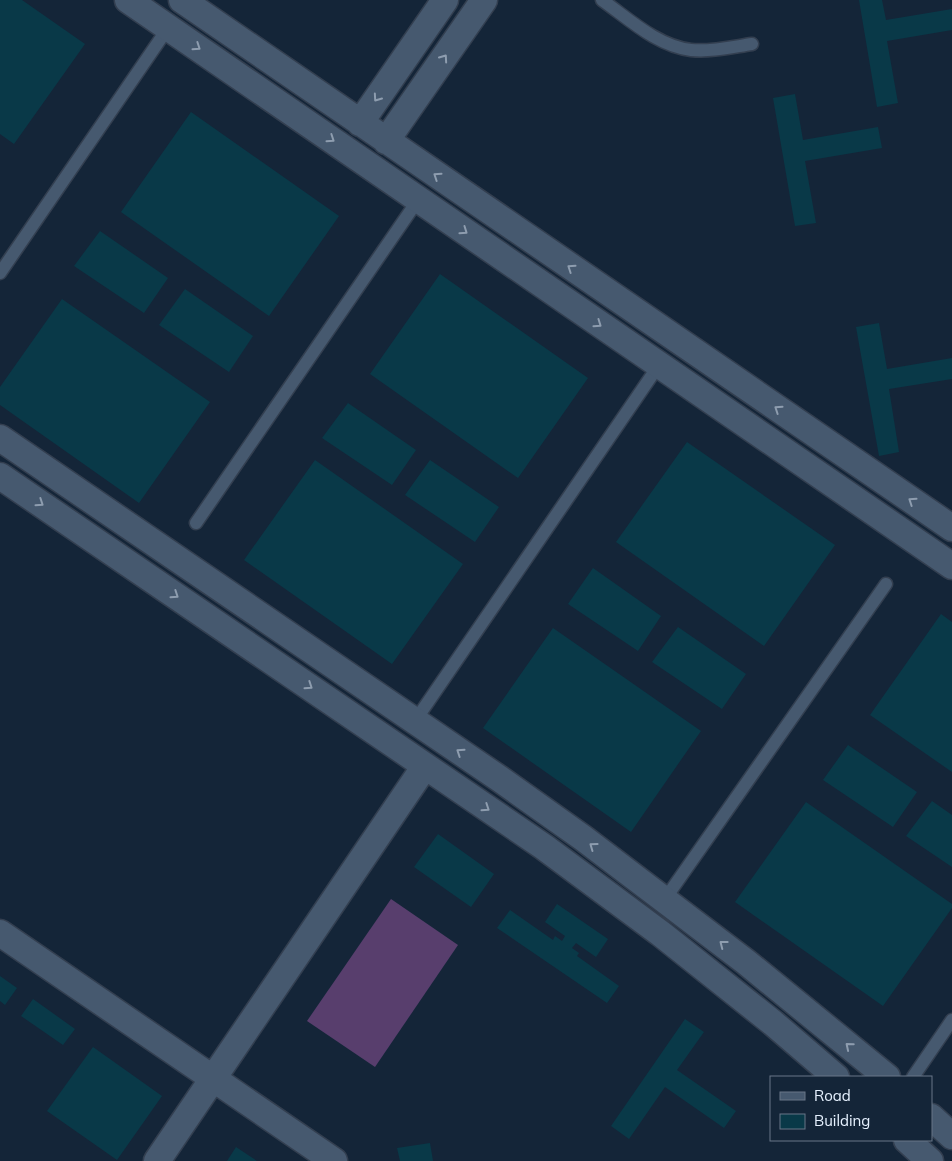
<svg xmlns="http://www.w3.org/2000/svg" width="952" height="1161" font-family="Mulish,sans-serif">
<style>
.pitch{fill:#583e6d}
.building{fill:#093948}
.lines{fill:none;stroke-linecap:round;stroke-linejoin:round}
.service-casing{stroke:#333f50;stroke-width:15}
.minor-casing{stroke:#333f50;stroke-width:29}
.service{stroke:#46596f;stroke-width:12}
.minor{stroke:#46596f;stroke-width:26}
.oneway{stroke:#8e9daf}
</style>
<rect width="100%" height="100%" fill="#142538"/>
<path class="pitch" d="M391,899L458,945L375,1067L307,1021Z"/>
<path class="building" d="M0,0H22L85,44L14,144L0,134Z
M859,0H882L886,20L952,9V30L887,41L898,103L877,107Z
M795,94L803,140L878,127L882,148L805,161L816,223L795,226L773,98Z
M191,112L339,216L269,316L121,212Z
M100,231L168,278L144,313L74,266Z
M440,274L588,378L518,478L370,374Z
M185,289L253,336L229,372L159,325Z
M62,299L210,402L139,503L0,405V387Z
M879,323L887,369L952,358V379L889,389L899,452L879,456L856,327Z
M348,403L416,450L392,485L322,438Z
M687,442L835,545L764,646L616,542Z
M315,460L463,564L392,664L244,560Z
M430,460L499,507L475,542L405,495Z
M593,568L661,616L638,651L568,604Z
M941,614L952,622V772L870,715Z
M678,627L746,674L722,709L652,662Z
M553,628L701,731L631,832L483,728Z
M848,745L917,792L893,827L823,780Z
M932,801L952,815V867L906,836Z
M806,802L952,904V908L883,1006L735,902Z
M438,834L494,874L471,907L414,867Z
M557,904L608,939L596,957L576,943L572,948L579,953L577,956L619,986L607,1003L497,928L510,910L553,940L555,936L562,941L565,936L545,922Z
M0,976L17,988L5,1005L0,1001Z
M33,999L75,1029L63,1045L21,1016Z
M685,1019L704,1032L677,1070L736,1111L724,1128L665,1087L629,1139L611,1126Z
M93,1047L162,1096L117,1160L47,1111Z
M430,1143L433,1161H400L397,1148Z
M236,1147L257,1161H227Z"/>
<g class="lines">
<g class="service-casing">
<path id="service" d="M602,0C629,19 657,46 691,50C711,52 732,47 752,44
M0,273L168,28
M196,523L418,200
M415,721L659,365
M665,899L886,584
M913,1077L952,1020"/>
</g>
<g class="minor-casing">
<path id="minor" d="M128,0L952,566
M182,0L952,528
M360,123L445,0
M386,141L484,0
M0,438L500,779L583,838L746,962L887,1077
M0,476L544,847L660,933L773,1023L836,1077
M0,933L334,1161
M931,1117L952,1136
M907,1140L930,1161
M157,1161L425,766"/>
</g>
<use href="#service" class="service"/>
<use href="#minor" class="minor"/>
</g>
<defs><path id="oneway-chevron" d="M-2-3.5L2.5 0L-2 3.5" fill="none" stroke-width="1.6" stroke-linecap="round" stroke-linejoin="round" transform="scale(1.25)"/></defs>
<g class="oneway">
<use href="#oneway-chevron" transform="translate(197 47) rotate(34)"/>
<use href="#oneway-chevron" transform="translate(444 58) rotate(-55)"/>
<use href="#oneway-chevron" transform="translate(377 98) rotate(125)"/>
<use href="#oneway-chevron" transform="translate(331 139) rotate(34)"/>
<use href="#oneway-chevron" transform="translate(437 176) rotate(-146)"/>
<use href="#oneway-chevron" transform="translate(464 231) rotate(35)"/>
<use href="#oneway-chevron" transform="translate(571 268) rotate(-146)"/>
<use href="#oneway-chevron" transform="translate(598 324) rotate(35)"/>
<use href="#oneway-chevron" transform="translate(778 409) rotate(-146)"/>
<use href="#oneway-chevron" transform="translate(912 501) rotate(-146)"/>
<use href="#oneway-chevron" transform="translate(40 503) rotate(34)"/>
<use href="#oneway-chevron" transform="translate(175 595) rotate(34)"/>
<use href="#oneway-chevron" transform="translate(309 686) rotate(34)"/>
<use href="#oneway-chevron" transform="translate(460 752) rotate(-146)"/>
<use href="#oneway-chevron" transform="translate(486 808) rotate(34)"/>
<use href="#oneway-chevron" transform="translate(593 846) rotate(-144)"/>
<use href="#oneway-chevron" transform="translate(723 944) rotate(-142)"/>
<use href="#oneway-chevron" transform="translate(849 1046) rotate(-140)"/>
</g>
<rect x="770" y="1076" width="162" height="65" fill="#142538" stroke="#687787"/>
<rect x="780" y="1092" width="25" height="8" fill="#46596f" stroke="#687787"/>
<text x="814" y="1101" font-size="15" fill="#e6f1fe">Road</text>
<rect x="780" y="1114" width="25" height="15" fill="#093948" stroke="#687787"/>
<text x="814" y="1126" font-size="15" fill="#e6f1fe">Building</text>
</svg>
